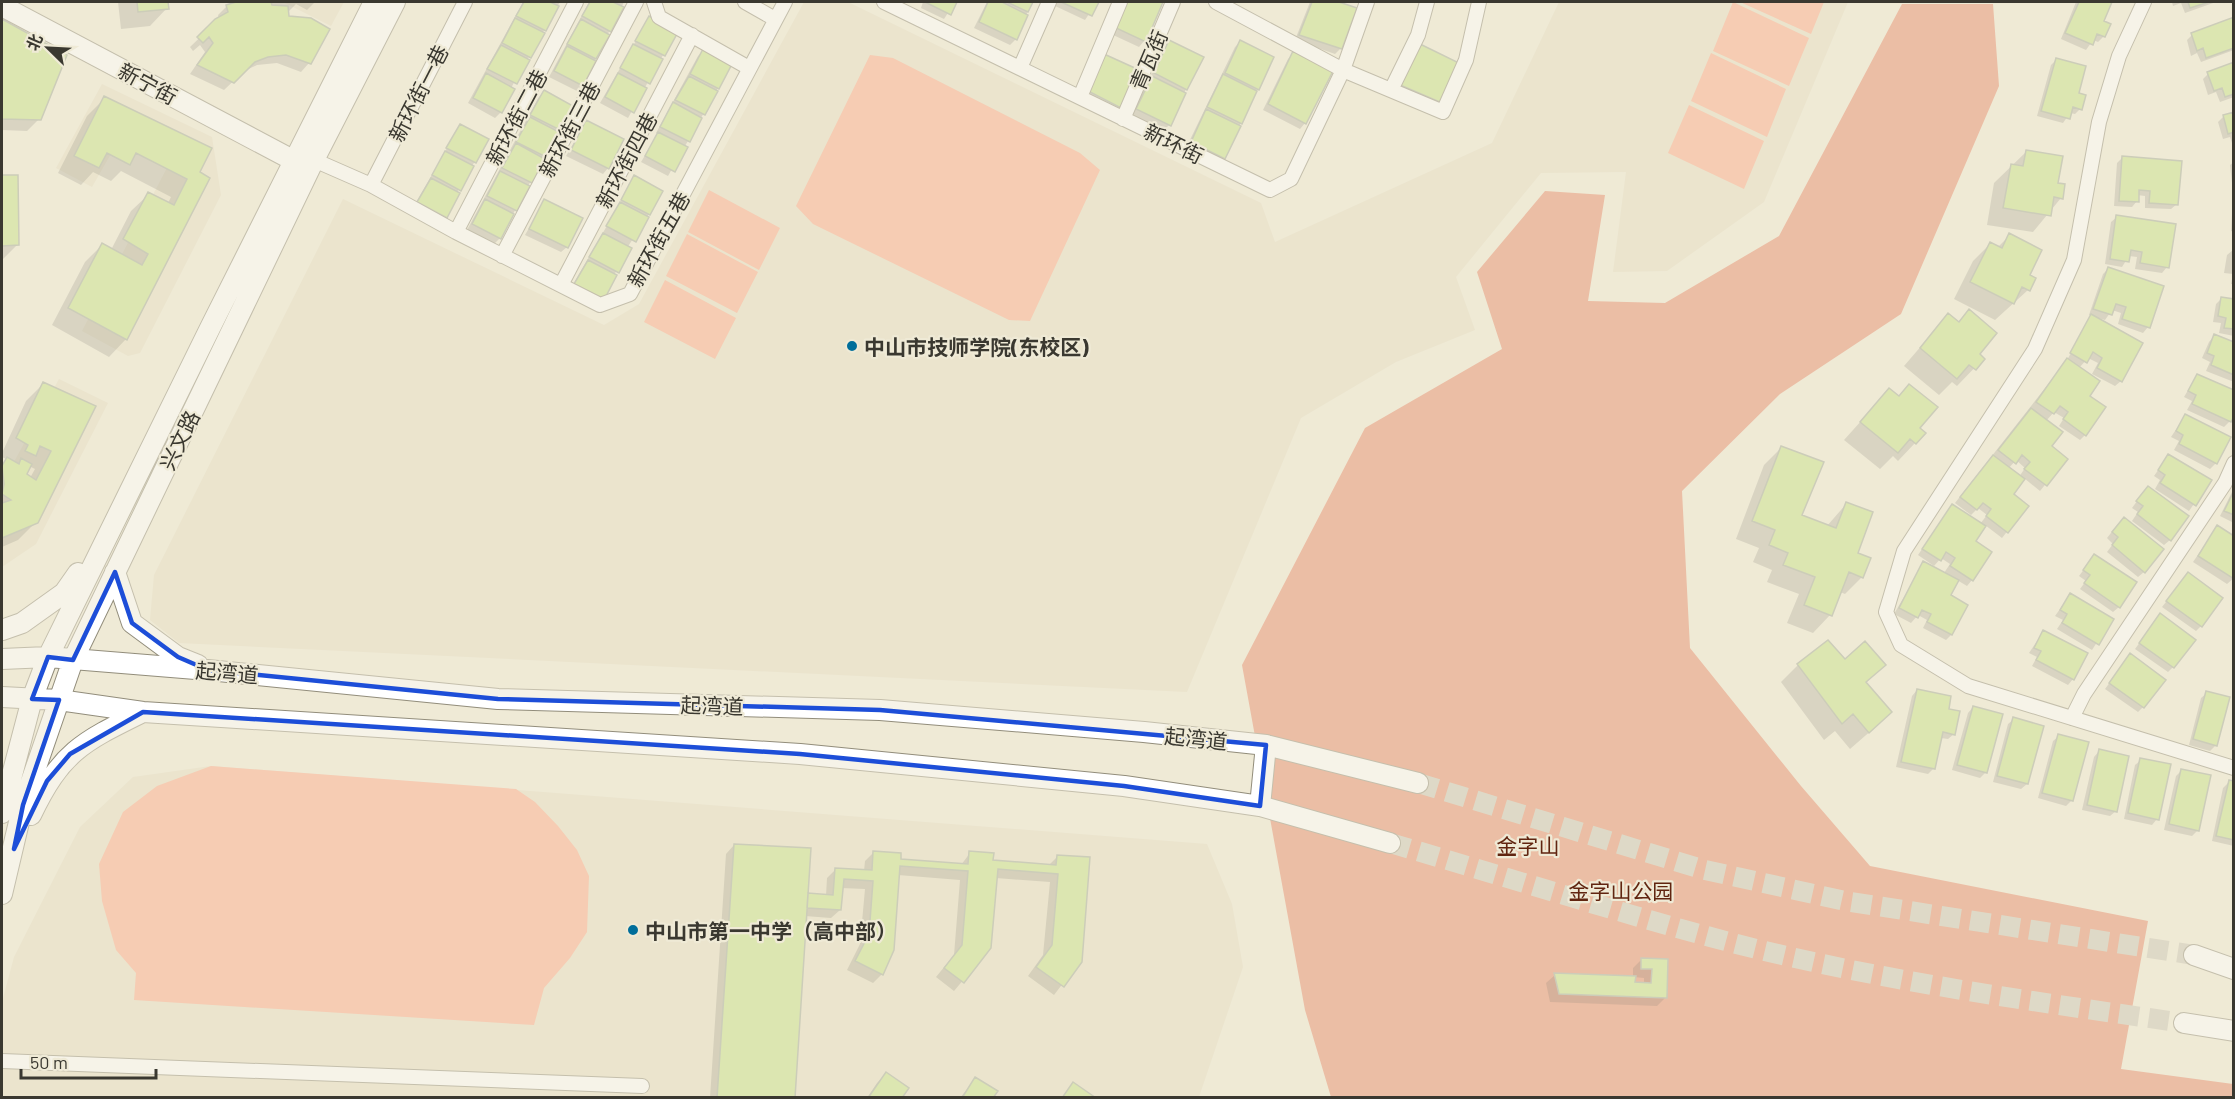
<svg xmlns="http://www.w3.org/2000/svg" width="2235" height="1099" font-family="Barlow,'Noto Sans SC',sans-serif">
<style>
.built{fill:#e6dec3}
.green{fill:#fea88b}
.forest{fill:#e7896a}
.shadow{fill:#0003;fill-rule:evenodd}
.building{fill:#c5e285;stroke:#a3aa97;stroke-width:1.5}
.lines{fill:none;stroke-linecap:round;stroke-linejoin:round}
.secondary-tunnel{stroke:#cbc6b5;stroke-width:20;stroke-dasharray:20 10;stroke-linecap:butt}
.street-casing{stroke:#928d7b;stroke-width:16}
.secondary-casing{stroke:#928d7b;stroke-width:22}
.street{stroke:#fff;stroke-width:14}
.secondary{stroke:#fff;stroke-width:20}
.marked{fill:none;stroke:#1d4ed8;stroke-width:4.5;stroke-linejoin:round}
.poi-dot{fill:#006e9a;stroke:#efead6;stroke-width:2}
.labels{text-anchor:middle;dominant-baseline:central;stroke-width:4.5;stroke-linejoin:round;paint-order:stroke}
.street-label{font-size:21px;fill:#3a3830;stroke:#efead6}
.poi-label{font-size:21px;font-weight:bold;fill:#3a3830;stroke:#efead6;text-anchor:start}
.park-label{font-size:21px;fill:#612510;stroke:#efead6}
</style>
<rect width="100%" height="100%" fill="#efead6"/>
<path class="built" d="M283,2H344L331,26Z
M804,2H848L1261,203L1275,242L1492,143L1559,2H1848L1764,202L1667,271L1613,272L1626,172L1541,173L1456,277L1475,330L1396,362L1301,418L1187,692L179,643L150,620L154,575L343,199L604,325L639,304Z
M102,84L212,137L221,195L140,353L128,356L82,331L170,162L120,138L92,187L56,168Z
M59,379L108,403L36,544L2,567V484Z
M211,766L1207,844L1232,904L1243,967L1199,1097L2,1098V1002L14,957L80,827L133,777Z"/>
<path class="green" d="M1733,2L1809,38L1789,86L1713,51Z
M1740,2H1824L1811,34Z
M1711,53L1786,89L1767,137L1691,101Z
M870,55L893,58L1080,153L1100,170L1030,321L1009,320L813,224L796,206Z
M1689,105L1764,141L1744,189L1668,153Z
M709,190L780,228L759,270L688,232Z
M687,234L758,272L737,313L666,276Z
M665,280L736,318L715,359L644,322Z
M211,766L516,789L535,802L558,826L577,850L589,876L587,932L570,958L544,988L534,1025L134,1000L136,973L116,950L102,901L99,864L123,812L157,786Z"/>
<path class="forest" d="M1902,4H1993L1999,86L1901,314L1780,394L1682,491L1690,648L1801,786L1870,866L2148,921L2121,1069L2233,1084V1097H1331L1305,1010L1242,665L1365,428L1502,349L1477,272L1545,191L1605,195L1588,301L1665,303L1779,236Z"/>
<path class="shadow" d="M118,2H167V8L150,26L121,29Z
M240,2H315L307,10L296,4L287,13L309,63L301,72L277,63L257,65L244,71L224,90L190,74L205,52L200,45L193,51L190,47L219,19L218,15L227,6Z
M523,2H560L511,88L501,112L495,118L468,103Z
M589,2H624L582,85L577,91L549,77Z
M923,2H955L944,19L921,8Z
M987,2H1032L1015,40L1010,45L974,28Z
M1054,2H1097L1085,20L1053,5Z
M1125,2H1161L1144,41L1139,47L1111,34Z
M1310,2H1339L1341,48L1335,54L1295,40Z
M2076,2H2111L2102,22L2104,36L2098,42L2093,40L2086,50L2061,39Z
M2172,2H2216L2185,13L2181,3L2173,6Z
M649,18L663,55L628,118L600,103Z
M2234,19V50L2201,62L2197,53L2191,56L2187,40L2192,35Z
M2,21L65,55L39,119L27,131L2,130Z
M1169,42L1186,89L1169,125L1164,130L1132,115L1164,47Z
M1240,42L1257,89L1224,158L1218,164L1186,148L1235,47Z
M703,51L718,88L668,176L641,162L658,134L656,133L698,56Z
M1414,51L1441,102L1435,107L1396,90Z
M1294,53L1305,123L1300,129L1263,110L1288,59Z
M2056,60L2077,94L2080,109L2075,114L2070,113L2063,123L2037,116L2051,65Z
M1099,61L1120,107L1115,113L1083,97Z
M2234,64V97L2220,102L2216,92L2208,95L2203,79L2208,74Z
M544,92L571,106L500,238L494,244L467,230L538,98Z
M105,98L198,173L126,339L109,357L52,325L85,262L102,245L111,250L131,211L149,194L168,203L171,197L121,171L111,181L93,172L81,185L58,173L87,116Z
M2234,114V146H2233L2230,137L2223,139L2218,122L2224,116Z
M586,122L608,168L603,174L566,156Z
M460,125L487,140L440,222L413,208Z
M2027,151L2056,184L2061,198L2033,232L1987,225L1994,183Z
M2122,158L2177,204L2171,209L2145,208V196L2137,195V201L2132,207L2114,206L2117,163Z
M2234,162V183H2232L2230,165Z
M2,177H16L17,245L2,260Z
M635,177L649,214L627,248L603,299L570,290Z
M545,201L567,247L561,252L525,235Z
M2234,212V232L2231,231L2232,214Z
M2117,217L2167,267L2162,273L2135,269L2137,257L2129,256L2122,267L2105,264L2111,222Z
M2010,235L2028,275L2034,279L2028,290L1995,320L1954,299L1973,261L1991,243L1998,247Z
M2233,250H2234V284H2231L2233,274L2224,273L2227,255Z
M2108,269L2148,327L2143,333L2118,324L2121,313L2112,310L2105,320L2098,318L2121,381L2115,386L2092,374L2098,363L2088,358L2079,368L2088,396L2085,435L2080,440L2059,426L2064,418L2054,412L2046,421L2050,447L2066,459L2040,491L2024,478L2012,494L2027,506L2002,538L1985,525L1974,542L1972,580L1967,586L1957,580L1949,596L1951,635L1946,640L1923,628L1927,620L1918,615L1911,623L1894,614L1924,563L1944,573L1950,564L1941,558L1934,566L1918,555L1947,512L1952,506L1980,524L1987,515L1978,508L1971,515L1955,503L2067,360L2092,316L2089,315L2103,274ZM2016,460L2025,468L2019,477L2008,469Z
M2221,299L2234,301V336L2219,333L2221,323L2213,322L2216,304Z
M1969,311L1977,354L1983,359L1957,386L1952,382L1939,395L1904,366L1948,315L1957,323Z
M2214,336L2234,344V382L2206,371L2210,362L2202,358L2209,342Z
M2197,375L2230,421L2224,427L2187,410L2192,401L2184,397Z
M43,384L94,407L36,522L18,540L2,547V464L6,459L2,457V453L26,401ZM29,466L35,469L30,478L25,474Z
M1889,390L1918,429L1915,443L1898,461L1893,456L1880,469L1844,440Z
M2185,416L2216,463L2210,469L2174,450L2179,441L2171,437Z
M1781,448L1800,516L1827,526L1847,503L1862,577L1845,594L1840,592L1830,615L1813,633L1787,623L1799,594L1767,582L1772,570L1753,562L1759,548L1736,539L1764,465Z
M2168,456L2210,481L2189,511L2155,489L2160,480L2154,476Z
M2234,488V523L2220,516Z
M2143,493L2170,540L2164,545L2132,521L2138,512L2132,508Z
M2118,524L2144,572L2138,577L2107,552L2113,544L2107,538Z
M2217,527L2234,578L2227,584L2193,562Z
M2094,556L2119,607L2113,612L2080,589L2086,581L2079,576Z
M2188,574L2201,626L2196,631L2162,607Z
M2070,595L2112,619L2092,650L2057,629L2063,620L2055,616Z
M2160,615L2173,667L2168,672L2135,649Z
M2043,632L2073,679L2068,685L2032,666L2037,657L2029,653Z
M2130,655L2143,707L2138,712L2105,689Z
M1844,661L1884,665L1865,684L1873,729L1850,749L1835,731L1824,740L1781,682L1798,665Z
M1917,690L1947,710L1954,734L1948,739L1941,738L1934,768L1928,774L1896,767L1912,696Z
M2207,693L2216,745L2210,751L2189,745L2201,698Z
M1973,707L1986,772L1980,778L1952,770L1968,713Z
M2014,719L2027,784L2021,789L1993,782L2008,724Z
M2059,736L2072,800L2066,806L2038,798L2053,741Z
M2099,751L2116,811L2110,816L2082,810L2094,757Z
M2141,760L2157,819L2152,825L2124,819L2135,765Z
M2181,771L2198,830L2192,836L2164,830L2176,776Z
M2229,782L2234,783V846L2212,841L2223,788Z
M734,845L806,894L826,896L827,878L836,869L864,871L865,861L874,852L899,860L961,865L970,853L992,862L1048,866L1057,857L1080,961L1054,995L1028,976L1043,955L1050,882L996,878L990,948L954,991L936,977L954,955L960,880L898,875L882,974L873,983L847,970L860,944L865,889L841,888L840,910L831,918L805,916L793,1098H710L726,854Z
M1642,959L1667,960L1666,997L1657,1006L1550,1002L1546,983L1555,975L1633,977V968ZM1634,977L1644,978V984H1634Z
M886,1074L900,1098H867L877,1083Z
M976,1078L992,1098H960Z"/>
<path class="building" d="M137,2H168L169,9L138,12Z
M236,2H271L272,5L288,6L289,16L311,18L330,29L311,64L286,55L268,57L255,62L234,83L197,65L213,43L209,37L203,43L197,37L215,19L228,12L226,5Z
M524,2H550L559,6L546,31L516,16Z
M590,2H613L624,7L611,32L582,16Z
M925,2H957L951,15Z
M988,2H1002L1028,15L1017,40L979,22Z
M1007,2H1033L1028,12Z
M1061,2H1099L1092,16Z
M1127,2H1163L1146,42L1116,28Z
M1312,2H1339L1357,8L1342,49L1299,35Z
M2079,2H2112L2104,21L2111,24L2105,37L2097,34L2093,45L2065,33Z
M2188,2H2209L2190,8Z
M649,16L678,32L665,56L635,41Z
M2234,17V48L2206,58L2203,48L2197,51L2191,33Z
M515,18L545,33L531,58L502,43Z
M2,19L67,55L41,120L2,119Z
M581,19L610,35L596,59L567,44Z
M1169,40L1204,57L1187,90L1154,73Z
M1240,40L1274,57L1259,90L1225,73Z
M633,44L663,59L650,84L620,68Z
M1420,44L1459,63L1442,103L1400,85Z
M501,45L530,60L517,84L487,69Z
M567,46L596,61L583,86L554,71Z
M703,49L732,64L719,89L690,74Z
M1293,51L1333,71L1306,124L1268,104Z
M1104,54L1137,69L1121,108L1088,91Z
M2056,58L2086,66L2079,93L2086,95L2082,110L2073,107L2070,119L2041,111Z
M2234,62V94L2225,97L2222,88L2214,91L2207,72Z
M486,73L515,89L502,113L473,98Z
M618,73L647,88L634,113L605,97Z
M1223,74L1257,91L1242,124L1207,107Z
M689,76L718,91L705,115L675,100Z
M1152,76L1186,93L1171,126L1136,109Z
M544,90L573,106L560,130L530,115Z
M104,96L212,148L200,172L210,178L127,340L68,308L102,243L142,265L148,254L123,239L148,192L174,205L187,179L136,153L130,165L107,153L99,168L74,156Z
M673,102L702,118L690,142L660,127Z
M1206,109L1241,126L1225,159L1191,142Z
M2234,112V132L2228,134L2223,115Z
M530,117L559,132L546,157L516,142Z
M586,120L624,139L609,169L571,150Z
M460,124L489,139L476,163L446,148Z
M658,132L688,147L675,172L645,156Z
M516,143L545,159L532,183L502,168Z
M2026,150L2063,156L2058,183L2065,184L2063,199L2054,197L2051,216L2003,208L2011,164L2023,166Z
M445,151L474,166L461,191L432,175Z
M2122,156L2182,161L2178,205L2149,203L2150,191L2139,190V202L2119,201Z
M500,171L530,186L517,211L487,196Z
M2,175H18L19,245L2,246Z
M634,175L663,191L650,215L621,200Z
M431,178L460,193L447,218L417,202Z
M485,199L514,214L501,239L472,224Z
M544,199L583,218L568,248L529,229Z
M620,202L649,217L636,242L606,226Z
M2116,215L2176,224L2169,268L2140,263L2142,252L2131,250L2129,262L2110,259Z
M603,233L632,248L619,273L589,257Z
M2009,233L2042,250L2030,275L2036,278L2030,291L2022,287L2014,304L1970,282L1990,242L2002,248Z
M588,260L617,275L604,300L574,284Z
M2108,267L2164,286L2150,328L2122,319L2126,307L2116,304L2112,315L2093,309Z
M2221,297L2234,299V329L2224,328L2226,318L2218,316Z
M1969,309L1997,333L1980,354L1985,359L1976,370L1969,365L1957,379L1920,348L1948,313L1959,322Z
M2091,314L2143,343L2122,382L2097,368L2102,358L2093,352L2087,363L2070,353Z
M2214,334L2234,342V375L2211,365L2214,356L2207,353Z
M2067,358L2100,381L2090,396L2106,407L2086,436L2063,419L2068,412L2060,406L2054,414L2036,402Z
M2197,374L2234,390V416L2231,422L2192,404L2196,395L2188,391Z
M43,382L96,406L38,523L2,538V503L11,500L2,494L4,484L2,466L7,457L19,464L21,458L32,464L27,474L36,480L51,451L40,446L36,456L25,451L28,445L16,438Z
M1909,384L1938,407L1920,428L1926,433L1916,444L1910,439L1898,453L1860,422L1889,388L1899,396Z
M2031,408L2063,432L2052,446L2068,459L2047,486L2024,469L2030,462L2022,455L2016,464L1998,450Z
M2185,414L2231,437L2217,464L2179,444L2183,435L2176,431Z
M1781,446L1824,462L1802,515L1836,528L1846,502L1873,512L1858,553L1871,558L1863,578L1849,572L1832,616L1804,605L1815,577L1783,565L1788,553L1769,545L1775,530L1752,521Z
M2168,454L2212,480L2196,506L2160,483L2165,475L2158,470Z
M1993,455L2025,479L2014,494L2029,506L2008,533L1986,516L1991,509L1983,503L1977,510L1960,497Z
M2148,486L2189,516L2171,541L2137,514L2143,506L2136,501Z
M2234,491V515L2224,511Z
M1952,504L1986,526L1976,541L1992,552L1973,581L1950,566L1955,558L1946,552L1941,561L1922,549Z
M2124,517L2164,549L2145,573L2112,545L2118,537L2112,532Z
M2217,525L2234,536V579L2198,556Z
M2094,554L2137,582L2120,608L2084,583L2090,575L2083,570Z
M1923,561L1959,580L1951,595L1968,605L1952,635L1927,622L1931,614L1922,610L1918,618L1899,608Z
M2188,572L2223,598L2202,627L2166,601Z
M2070,593L2114,619L2099,645L2062,623L2067,614L2060,610Z
M2160,613L2196,640L2174,668L2139,643Z
M2043,630L2088,653L2074,680L2036,660L2041,651L2034,648Z
M1828,640L1845,659L1865,641L1886,665L1866,682L1892,712L1869,733L1853,714L1842,724L1797,664Z
M2130,653L2166,680L2144,708L2109,683Z
M1917,689L1951,696L1949,709L1960,711L1955,735L1943,732L1935,769L1901,762Z
M2206,691L2230,697L2217,746L2193,739Z
M1973,706L2003,714L1987,773L1957,765Z
M2013,717L2044,726L2028,784L1997,776Z
M2058,734L2089,742L2073,801L2042,793Z
M2099,749L2129,756L2117,812L2087,805Z
M2140,758L2171,764L2159,820L2128,813Z
M2181,769L2211,775L2199,831L2169,824Z
M2229,780L2234,781V840L2216,836Z
M734,844L811,848L795,1098H717Z
M873,851L901,853V859L968,864L969,851L994,853L993,860L1056,865L1057,855L1090,857L1082,962L1064,987L1036,967L1052,945L1058,874L998,869L991,948L964,983L944,968L962,945L968,871L900,866L894,950L883,975L855,961L869,934L873,881L844,879L841,910L807,908L808,893L833,895L835,868L872,870Z
M1641,958L1668,959L1667,998L1559,994L1554,973L1636,976L1635,982L1651,983L1652,969H1641Z
M886,1072L909,1088L902,1098H868Z
M975,1077L998,1091L993,1098H962Z
M1073,1082L1096,1098H1062Z"/>
<g class="lines">
<path class="secondary-tunnel" d="M1418,783L1705,870L1845,901L2194,955
M1390,843C1503,876 1616,912 1729,942C1879,981 2031,1001 2184,1023"/>
<g class="street-casing">
<path id="street" d="M654,2L659,17L749,68
M745,2L775,19
M884,2L1270,190L1291,179L1343,70L1367,2
M1216,2L1343,70L1443,112L1466,60L1479,2
M2144,2L2119,56L2099,122L2074,260L2035,349L1904,551L1886,612L1901,645L1968,686L2234,768
M1020,68L1049,2
M1391,90L1418,35L1427,2
M1080,97L1120,2
M1123,119L1173,2
M314,160L371,185L456,232L600,305L630,294L785,2
M371,185L465,2
M456,232L576,2
M502,256L636,2
M561,285L692,35
M2072,718L2084,694L2225,483L2234,463
M2,1061L642,1086"/>
</g>
<g class="secondary-casing">
<path id="secondary" d="M2,6L304,166
M115,572L132,623L178,657L198,665
M2,630L22,623L64,593L78,573
M2,659L48,657L208,670L498,699L880,710L1144,732L1266,745L1418,783
M2,697L59,700L143,712L800,754L1124,786L1260,806L1390,843
M1260,806L1266,745
M2,813L32,699L48,657L211,326L374,2
M31,815C61,752 82,742 143,712
M2,894L23,805L73,660L314,160L395,2
M2194,955L2234,969
M2184,1023L2234,1031"/>
</g>
<use href="#street" class="street"/>
<use href="#secondary" class="secondary"/>
</g>
<path d="M0 0H2235V1099H0ZM115,572L132,623L178,657L208,670L498,699L880,710L1266,745L1260,806L1124,786L800,754L143,712L70,754L47,781L14,849L23,805L59,700L32,699L48,657L73,660Z" fill="#efead6" fill-opacity=".55" fill-rule="evenodd"/>
<path class="marked" d="M115,572L132,623L178,657L208,670L498,699L880,710L1266,745L1260,806L1124,786L800,754L143,712L70,754L47,781L14,849L23,805L59,700L32,699L48,657L73,660Z"/>
<g class="poi-dot">
<circle cx="852" cy="346" r="6"/>
<circle cx="633" cy="930" r="6"/>
</g>
<g class="labels">
<g class="street-label">
<text transform="translate(1148 60) rotate(-67)">青瓦街</text>
<text transform="translate(148 83) rotate(28)">新宁街</text>
<text transform="translate(418 93) rotate(-63)">新环街一巷</text>
<text transform="translate(516 117) rotate(-62)">新环街二巷</text>
<text transform="translate(569 129) rotate(-62)">新环街三巷</text>
<text transform="translate(1174 143) rotate(26)">新环街</text>
<text transform="translate(626 160) rotate(-62)">新环街四巷</text>
<text transform="translate(658 239) rotate(-61)">新环街五巷</text>
<text transform="translate(179 440) rotate(-64)">兴文路</text>
<text transform="translate(227 672) rotate(5)">起湾道</text>
<text transform="translate(712 705) rotate(2)">起湾道</text>
<text transform="translate(1196 738) rotate(6)">起湾道</text>
</g>
<g class="poi-label">
<text x="864" y="346">中山市技师学院(东校区)</text>
<text x="645" y="930">中山市第一中学（高中部）</text>
</g>
<g class="park-label">
<text x="1528" y="845">金字山</text>
<text x="1621" y="890">金字山公园</text>
</g>
</g>
<rect width="2235" height="1099" fill="none" stroke="#3a3830" stroke-width="6"/>
<g transform="translate(48 48) rotate(294)" stroke="#efead6" stroke-width="4.5" paint-order="stroke">
<path d="M0-4.5L10 22L0 15L-10 22Z" fill="#3a3830"/>
<text y="-9" font-size="16" font-weight="bold" text-anchor="middle" fill="#3a3830">北</text>
</g>
<path d="M21 1069v9h135v-9" fill="none" stroke="#3a3830" stroke-width="3"/>
<text x="30" y="1069" font-size="18" fill="#3a3830" stroke="#efead6" stroke-width="4.5" paint-order="stroke">50 m</text>
</svg>
